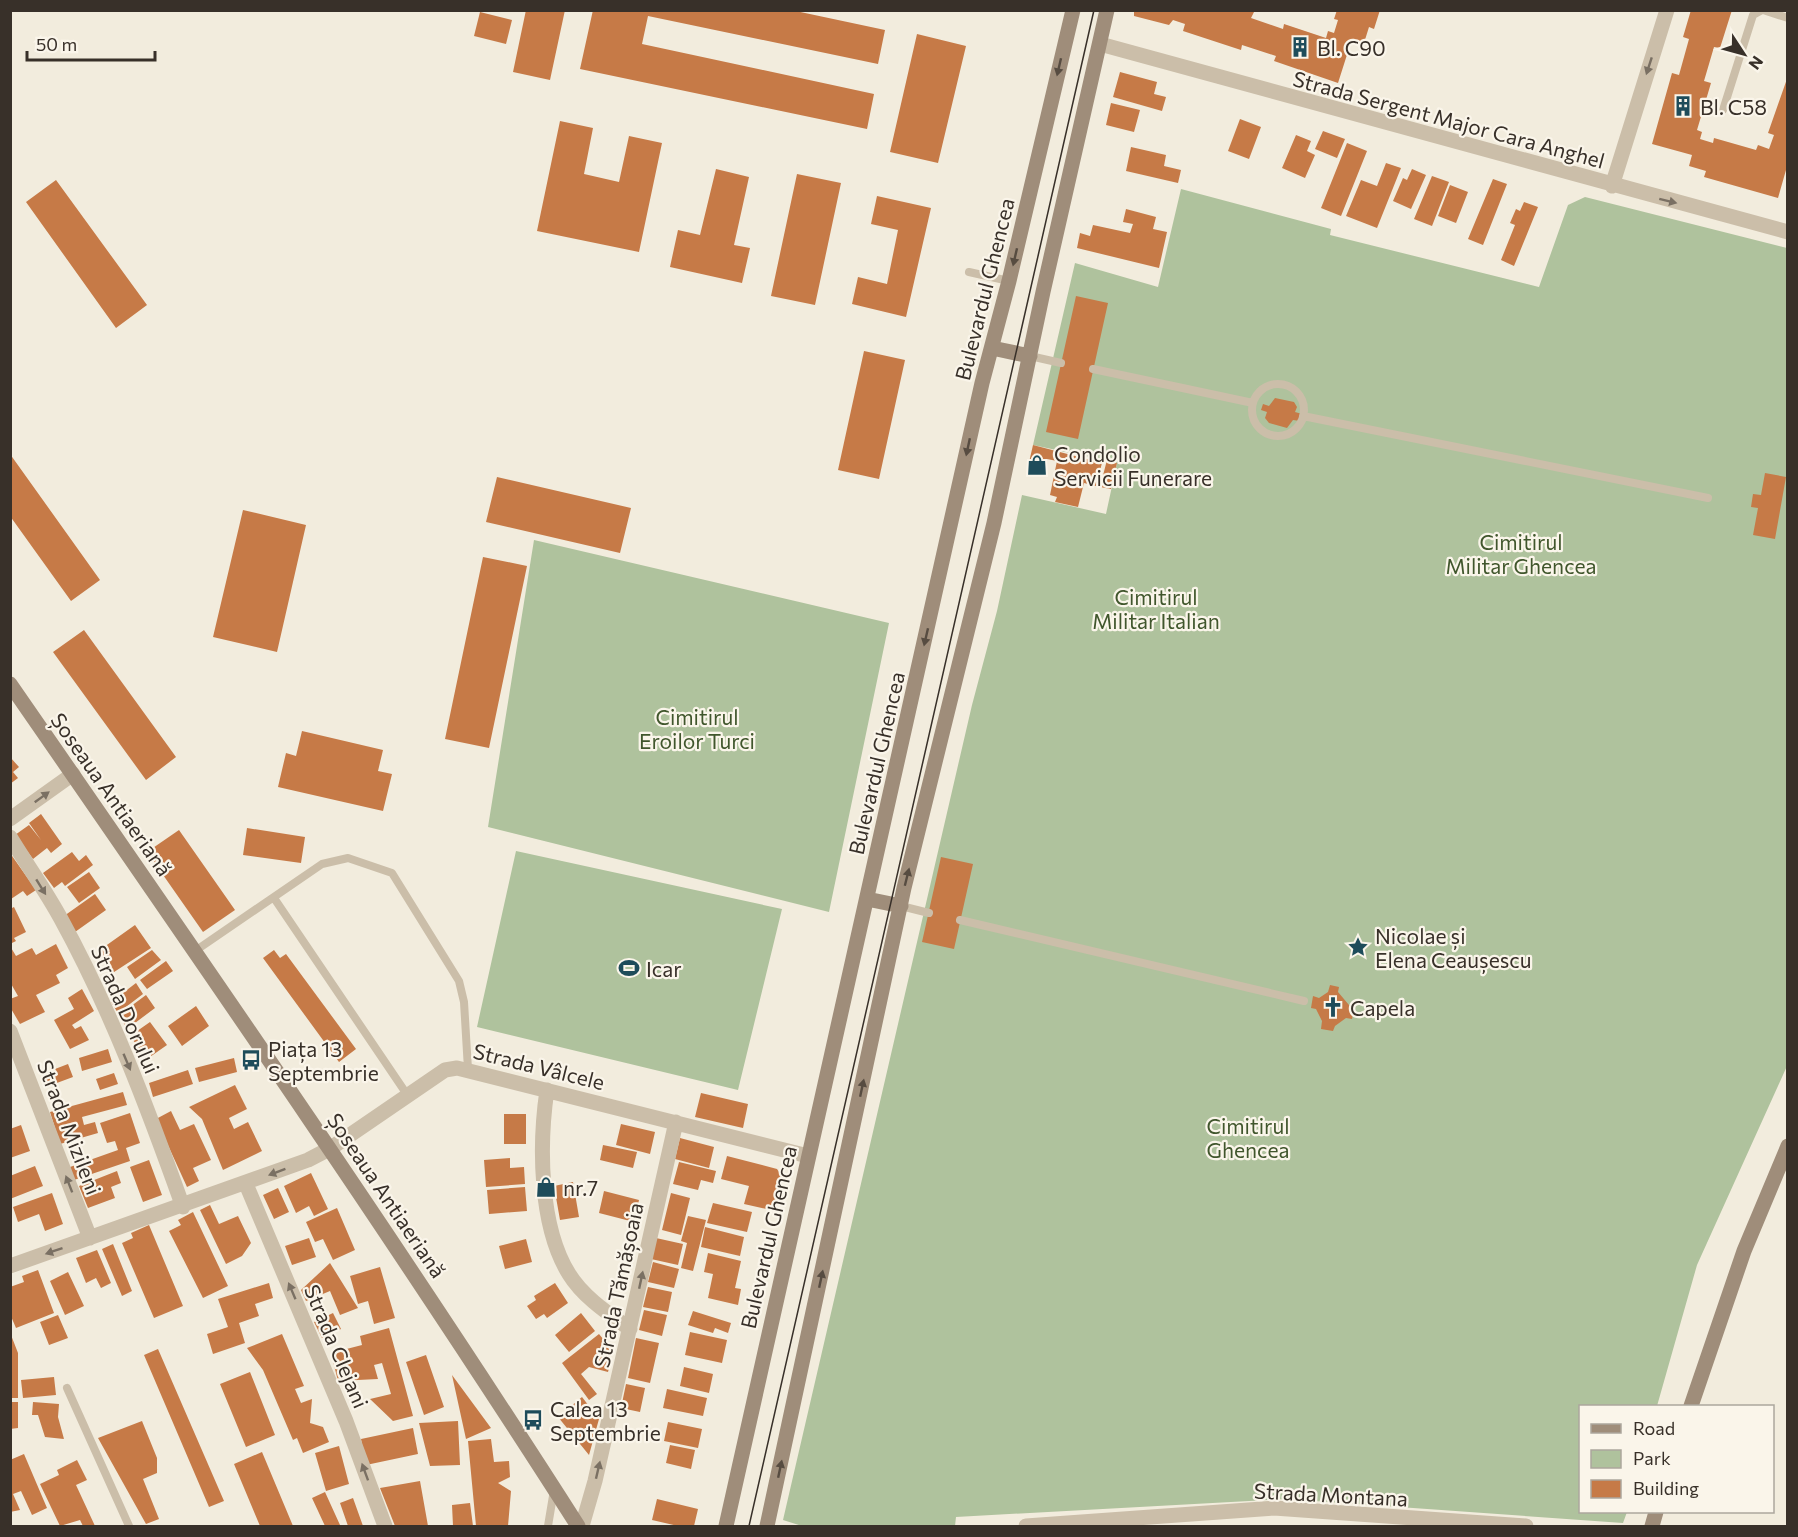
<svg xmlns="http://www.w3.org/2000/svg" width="1798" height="1537" font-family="Commissioner,sans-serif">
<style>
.green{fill:#afc29d}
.building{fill:#c67a47}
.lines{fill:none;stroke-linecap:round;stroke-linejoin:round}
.lane{stroke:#cbbea9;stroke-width:8}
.street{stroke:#cbbea9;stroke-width:15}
.secondary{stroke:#9f8d7a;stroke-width:15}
.tram{stroke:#383029;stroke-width:1.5}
.oneway{fill:#7a7063}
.oneway2{fill:#574c41}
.labels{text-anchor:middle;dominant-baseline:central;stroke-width:4.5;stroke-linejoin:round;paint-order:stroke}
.poi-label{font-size:21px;fill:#383029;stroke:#faf5ea;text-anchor:start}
.street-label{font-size:21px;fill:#383029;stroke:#faf5ea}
.park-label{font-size:21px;fill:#40562c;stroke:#faf5ea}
</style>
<rect width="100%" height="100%" fill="#f2ecdd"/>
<path class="green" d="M1181,189L1331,229L1330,235L1539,287L1568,205L1585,197L1787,248V1066L1697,1265L1657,1406H1580V1512H1627L1623,1523L1286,1499L956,1517L955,1526H802L783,1520L972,705L997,611L1022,495L1106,514L1117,463L1033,445L1075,263L1158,287Z
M534,540L889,623L829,912L488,827Z
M516,851L782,909L738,1090L477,1027Z"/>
<path class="building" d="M526,10H565L550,80L513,72Z
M593,10H791L885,30L878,64L648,16L642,44L874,94L867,129L580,69Z
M1134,10H1250L1254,12L1251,18L1283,29L1284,24L1326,38L1328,31L1334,33L1338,20L1334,19L1337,10H1380L1374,29L1369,27L1364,43L1352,39L1338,83L1274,61L1276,56L1242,45L1241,50L1183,31L1185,24L1173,20L1169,25L1134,16Z
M1691,10H1732L1720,48L1714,47L1704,81L1711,83L1697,130L1702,132L1700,139L1713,143L1714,138L1756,150L1758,145L1769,149L1774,135L1768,133L1788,76V163L1778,198L1704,177L1706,171L1689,166L1692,155L1652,144L1672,73L1679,75L1689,39L1683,37Z
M480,12L512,20L506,44L474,36Z
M917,34L966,46L938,163L890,152Z
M1120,72L1157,82L1154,94L1166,97L1162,111L1113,97Z
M1111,103L1140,110L1134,132L1106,125Z
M1240,119L1261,127L1249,159L1228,151Z
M560,121L593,128L584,174L619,182L629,136L662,143L639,252L537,231Z
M1323,131L1345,139L1337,158L1315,149Z
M1296,135L1311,141L1307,151L1315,155L1305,178L1282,168Z
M1347,143L1367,151L1341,216L1321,208Z
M1131,147L1166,155L1164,166L1181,170L1178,183L1126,171Z
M1386,163L1401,168L1377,228L1346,216L1361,180L1377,186Z
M716,169L749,177L734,245L750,248L742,283L670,267L678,230L700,235Z
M1412,169L1426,175L1411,209L1393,201L1403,178L1407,180Z
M797,174L841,183L815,305L771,296Z
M1432,176L1449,182L1432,226L1414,219Z
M1493,179L1507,184L1483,245L1468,239Z
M56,180L147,305L116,328L26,202Z
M1450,185L1468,192L1456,223L1438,216Z
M877,196L931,208L906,317L852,304L858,277L887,284L898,230L871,224Z
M1524,202L1538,207L1514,266L1501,260L1515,225L1510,223L1516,209L1520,211Z
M1126,209L1156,217L1153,229L1167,232L1159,268L1077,248L1080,233L1090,236L1093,225L1130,233L1133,224L1123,222Z
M1076,296L1108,303L1078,439L1046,432Z
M864,351L905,360L879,479L838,470Z
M1275,398L1294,402L1297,407L1295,412L1302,414L1300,421L1293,420L1287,428L1269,423L1265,418L1267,412L1261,410L1263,404L1269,406Z
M1033,445L1102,463L1096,486L1084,483L1078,507L1055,502L1057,497L1050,495L1057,461L1047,459L1044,475L1027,471Z
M10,454L100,580L71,601L10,516Z
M1107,460L1117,463L1111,489L1100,487Z
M1765,473L1786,477L1775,539L1753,535L1758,508L1751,507L1753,494L1761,495Z
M497,477L631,508L620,553L486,522Z
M243,510L306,525L277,652L213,637Z
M483,557L527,566L489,748L445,739Z
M84,630L176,757L146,780L53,652Z
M302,731L383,750L378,771L392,774L383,811L278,787L286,753L296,756Z
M10,757L19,767L13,772L18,778L10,784Z
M41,814L62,844L51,853L47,848L33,859L15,835L29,825L41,840L29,823Z
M247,828L305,837L301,863L243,855Z
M179,830L235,910L203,932L147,852Z
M72,852L79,861L86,855L93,865L65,886L62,882L54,888L43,873Z
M10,853L36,890L27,896L23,891L11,899Z
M941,857L973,864L954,949L922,942Z
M89,872L100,888L79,903L67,887Z
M95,894L106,910L75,932L64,916Z
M14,907L26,932L14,938L16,941L10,944V909Z
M135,925L151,948L111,974L97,952Z
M56,944L68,968L56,975L60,983L36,995L45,1012L20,1024L10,1007V999L18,996L10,982V946L16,956L32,948L36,955Z
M152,950L161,960L135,979L127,967Z
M274,950L280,958L286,954L356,1049L339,1062L263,958Z
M166,961L173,971L147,989L140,980Z
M136,983L143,994L118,1013L111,1002Z
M1330,985L1339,987L1338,992L1349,1005L1355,1006L1352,1019L1346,1018L1335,1026L1333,1031L1321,1029L1322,1021L1316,1009L1311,1008L1313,996L1319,998L1328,992Z
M82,989L94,1011L72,1025L75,1029L81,1026L89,1040L70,1049L54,1020L74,1009L68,998Z
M146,995L155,1008L127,1029L119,1015Z
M196,1006L209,1026L182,1046L168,1026Z
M150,1022L167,1045L147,1059L130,1036Z
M108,1049L112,1062L82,1071L79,1058Z
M234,1058L237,1072L199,1082L195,1068Z
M68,1064L73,1077L46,1087L42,1074Z
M188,1070L193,1084L153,1097L149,1083Z
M114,1073L118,1084L100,1090L96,1079Z
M235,1085L247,1109L229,1118L234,1129L248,1122L262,1151L223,1170L202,1119L189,1107Z
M123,1092L127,1105L82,1117L84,1125L95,1122L98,1133L60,1144L50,1112Z
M701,1093L748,1104L743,1128L695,1117Z
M171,1111L180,1130L194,1124L211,1160L193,1168L199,1181L187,1187L156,1119Z
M130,1113L140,1143L126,1148L130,1161L74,1180L70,1167L118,1150L115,1141L107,1143L100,1123Z
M504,1114H526V1144H504Z
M621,1124L655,1132L650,1154L616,1145Z
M21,1125L30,1151L10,1158V1129Z
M680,1138L714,1147L709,1168L675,1159Z
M603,1145L637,1152L633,1168L600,1160Z
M727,1156L777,1169L783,1178L776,1211L744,1204L749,1186L721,1179Z
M510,1158V1168L524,1167L525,1184L486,1187L484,1160Z
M149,1160L162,1195L143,1202L130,1167Z
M679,1162L716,1171L713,1183L701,1180L698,1190L673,1184Z
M35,1166L43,1186L10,1199V1176Z
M117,1171L121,1183L111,1187L115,1198L88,1208L79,1186Z
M311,1173L328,1209L314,1216L309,1206L296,1213L284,1186Z
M573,1182L579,1217L560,1220L554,1186Z
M525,1187L527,1211L489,1214L487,1190Z
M278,1188L289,1212L274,1219L263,1195Z
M604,1191L639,1200L634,1222L599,1213Z
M52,1193L63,1224L45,1231L39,1214L18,1222L13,1207Z
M671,1193L690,1198L681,1235L662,1230Z
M713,1203L752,1212L747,1232L707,1223Z
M210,1205L219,1224L238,1216L251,1243L242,1256L226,1264L200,1210Z
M337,1208L355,1250L333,1260L323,1239L315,1242L306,1222Z
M193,1212L228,1286L203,1298L169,1231L181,1225L178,1220Z
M688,1216L706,1220L693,1271L681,1268L687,1243L681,1241Z
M149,1225L183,1306L154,1318L122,1243L133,1238L131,1233Z
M705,1227L744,1237L740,1256L701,1247Z
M309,1238L316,1257L292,1265L285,1246Z
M656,1238L683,1244L678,1265L651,1259Z
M526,1239L532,1262L505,1269L499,1246Z
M113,1244L132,1291L122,1296L102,1249Z
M97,1250L111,1283L101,1288L96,1278L86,1283L76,1258Z
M708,1253L741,1261L735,1288L741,1289L738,1305L708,1298L713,1274L704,1272Z
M653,1262L679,1269L674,1288L648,1282Z
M330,1263L358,1308L340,1315L330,1291L306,1301L301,1290Z
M380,1267L395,1318L374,1324L368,1301L358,1304L350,1276Z
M38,1270L54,1313L16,1328L10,1314V1287L24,1282L22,1276Z
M68,1272L84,1306L65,1315L50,1281Z
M269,1283L273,1298L255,1304L259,1316L239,1323L245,1343L213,1354L207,1334L228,1327L218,1299Z
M555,1283L568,1303L547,1318L544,1314L536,1319L527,1306L536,1300L534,1296Z
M648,1287L672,1292L668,1312L643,1307Z
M644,1310L667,1315L662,1336L639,1330Z
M693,1311L731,1323L728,1333L715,1328L713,1333L688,1325Z
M333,1313L341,1329L322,1338L314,1322Z
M581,1313L595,1331L569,1352L555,1335Z
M58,1315L68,1338L49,1345L40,1322Z
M389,1328L413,1416L393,1421L370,1399L391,1394L382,1363L374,1365L378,1379L338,1381L331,1353L362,1345L360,1336Z
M690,1332L727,1340L722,1363L685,1355Z
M282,1334L304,1386L295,1389L301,1403L312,1399L310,1423L323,1427L329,1442L303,1453L297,1438L293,1440L263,1370L247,1348Z
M599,1334L608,1345L611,1360L608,1372L589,1367L581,1374L597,1394L589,1400L562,1363Z
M11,1335L18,1353V1398H10Z
M636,1338L659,1343L650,1383L628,1378Z
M158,1349L224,1501L209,1507L144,1355Z
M426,1355L444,1407L424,1415L406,1362Z
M684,1367L713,1374L709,1393L680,1386Z
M250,1372L275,1435L246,1447L220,1384Z
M452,1375L491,1428L466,1439Z
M54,1377L56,1395L23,1398L21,1380Z
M626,1384L645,1388L640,1412L621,1408Z
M667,1389L707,1398L703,1416L663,1408Z
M582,1397L599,1419L589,1455L558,1417Z
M10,1402H18V1428L10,1429Z
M33,1402L59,1404L58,1417L64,1439L45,1437L38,1415H32Z
M142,1421L157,1458V1473L143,1479L159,1519L146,1524L98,1438Z
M458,1421L460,1465L430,1466L419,1423Z
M668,1422L702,1429L698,1448L664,1441Z
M413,1428L418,1454L366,1465L361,1439Z
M491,1439L494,1462L509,1461L510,1477L498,1483L511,1491L508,1526H476L468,1441Z
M670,1445L695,1450L691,1469L666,1463Z
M339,1446L349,1484L326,1491L315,1453Z
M262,1452L293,1526H260L234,1464Z
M24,1454L47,1508L32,1515L21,1491L13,1494L20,1510L10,1512V1460Z
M77,1460L87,1480L76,1485L95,1526H83L80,1520L60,1526L40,1484L59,1475L57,1470Z
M420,1481L428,1526H395L380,1488Z
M325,1492L340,1525L335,1526H325L312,1498Z
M353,1498L363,1526H348L340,1503Z
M657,1499L698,1509L694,1526H678L652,1520Z
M470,1503L473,1526H453L452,1505Z"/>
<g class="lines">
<path class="lane" d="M1763,10L1788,18
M1723,110L1753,15L1762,10
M969,272L1009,281
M1030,356L1061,363
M1093,369L1253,403
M1252 410a26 26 0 1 1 52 0a26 26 0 1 1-52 0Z
M1303,416L1708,498
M274,898L408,1096
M901,906L929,913
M960,920L1304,1001
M195,951L322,864L348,858L392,873L459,981L464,1002L468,1069
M67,1388L129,1526
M548,1526L554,1490"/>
<path class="street" d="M1100,44L1788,232
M1612,186L1667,10
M10,819L73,774
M10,837C27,865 46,891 61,919C111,1010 148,1109 183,1207
M10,1031L90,1238
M547,1090C539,1144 539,1226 569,1274C583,1297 609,1314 630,1329
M246,1184L346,1421L385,1526
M10,1266L308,1160L331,1148L445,1070L457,1068L808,1156
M582,1526L595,1481L676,1122
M1026,1526L1274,1508L1526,1526"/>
<path class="secondary" d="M992,348L1030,356
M10,684C203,963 396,1241 578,1526
M867,899L901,906
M1691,1406L1744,1251L1788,1146
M726,1526L982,383L1009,281L1073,10
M767,1526L904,888L994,523L1043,292L1107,10
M1652,1526L1656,1512"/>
<path class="tram" d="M749,1526L1094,10"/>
</g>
<defs><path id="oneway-solid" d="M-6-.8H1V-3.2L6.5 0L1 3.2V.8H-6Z" transform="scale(1.5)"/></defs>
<g class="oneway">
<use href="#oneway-solid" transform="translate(1649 66) rotate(108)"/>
<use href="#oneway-solid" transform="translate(1668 201) rotate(14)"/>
<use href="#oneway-solid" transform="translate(42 797) rotate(-36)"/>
<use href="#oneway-solid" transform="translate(41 887) rotate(58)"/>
<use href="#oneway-solid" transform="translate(127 1062) rotate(67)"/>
<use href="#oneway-solid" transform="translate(277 1172) rotate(159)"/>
<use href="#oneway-solid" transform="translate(69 1184) rotate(-111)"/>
<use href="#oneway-solid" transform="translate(54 1251) rotate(161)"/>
<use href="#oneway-solid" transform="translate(641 1280) rotate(-78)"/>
<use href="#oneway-solid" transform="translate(292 1291) rotate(-113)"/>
<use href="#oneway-solid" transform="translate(598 1470) rotate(-77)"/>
<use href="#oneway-solid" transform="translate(365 1472) rotate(-110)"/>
</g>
<g class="oneway2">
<use href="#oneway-solid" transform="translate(1059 67) rotate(103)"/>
<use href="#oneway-solid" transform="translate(1015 257) rotate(103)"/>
<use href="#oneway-solid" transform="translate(968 447) rotate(102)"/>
<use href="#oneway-solid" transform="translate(926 637) rotate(103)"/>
<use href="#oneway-solid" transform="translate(907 877) rotate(-76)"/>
<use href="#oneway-solid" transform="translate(862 1088) rotate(-78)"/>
<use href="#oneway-solid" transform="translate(821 1279) rotate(-78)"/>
<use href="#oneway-solid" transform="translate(780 1469) rotate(-78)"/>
</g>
<defs>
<g id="building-bare" transform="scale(1.62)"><path d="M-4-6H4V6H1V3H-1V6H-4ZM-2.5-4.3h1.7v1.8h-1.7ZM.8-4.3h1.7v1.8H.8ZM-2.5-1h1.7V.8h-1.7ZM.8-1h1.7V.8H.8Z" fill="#1e4c5a" stroke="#faf5ea" stroke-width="2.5" paint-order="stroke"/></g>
<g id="shop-bare" transform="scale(1.62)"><path d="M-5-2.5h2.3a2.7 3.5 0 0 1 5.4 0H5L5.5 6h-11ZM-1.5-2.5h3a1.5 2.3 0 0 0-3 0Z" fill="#1e4c5a" stroke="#faf5ea" stroke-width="2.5" paint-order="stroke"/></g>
<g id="sight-bare" transform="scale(1.62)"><path d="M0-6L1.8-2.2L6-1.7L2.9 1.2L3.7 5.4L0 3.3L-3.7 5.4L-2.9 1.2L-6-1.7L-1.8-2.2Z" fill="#1e4c5a" stroke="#faf5ea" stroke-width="2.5" paint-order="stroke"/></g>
<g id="stadium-bare" transform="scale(1.62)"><path d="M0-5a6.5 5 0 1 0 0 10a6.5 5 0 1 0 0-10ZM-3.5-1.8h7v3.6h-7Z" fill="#1e4c5a" stroke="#faf5ea" stroke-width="2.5" paint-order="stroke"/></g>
<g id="church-bare" transform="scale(1.62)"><path d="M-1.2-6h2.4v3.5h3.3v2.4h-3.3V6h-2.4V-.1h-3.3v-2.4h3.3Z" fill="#1e4c5a" stroke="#faf5ea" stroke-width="2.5" paint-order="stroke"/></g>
<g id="bus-bare" transform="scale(1.62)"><path d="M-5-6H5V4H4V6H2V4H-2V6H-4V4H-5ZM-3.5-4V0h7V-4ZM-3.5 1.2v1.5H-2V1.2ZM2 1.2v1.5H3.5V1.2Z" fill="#1e4c5a" stroke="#faf5ea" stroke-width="2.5" paint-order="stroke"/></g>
</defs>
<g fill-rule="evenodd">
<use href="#building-bare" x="1300" y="47"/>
<use href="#building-bare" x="1683" y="106"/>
<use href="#shop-bare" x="1037" y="465"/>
<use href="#sight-bare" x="1358" y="947"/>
<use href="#stadium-bare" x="629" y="968"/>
<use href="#church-bare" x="1333" y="1007"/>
<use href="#bus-bare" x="251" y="1060"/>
<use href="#shop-bare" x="546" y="1187"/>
<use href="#bus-bare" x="533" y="1420"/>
</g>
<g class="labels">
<g class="poi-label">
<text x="1317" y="47">Bl. C90</text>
<text x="1700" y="106">Bl. C58</text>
<text x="1054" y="453">Condolio<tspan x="1054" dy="24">Servicii Funerare</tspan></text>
<text x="1375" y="935">Nicolae și<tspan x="1375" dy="24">Elena Ceaușescu</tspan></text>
<text x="646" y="968">Icar</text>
<text x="1350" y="1007">Capela</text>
<text x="268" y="1048">Piața 13<tspan x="268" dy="24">Septembrie</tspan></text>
<text x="563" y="1187">nr.7</text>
<text x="550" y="1408">Calea 13<tspan x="550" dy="24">Septembrie</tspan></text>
</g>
<g class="street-label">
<text transform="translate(1449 119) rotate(15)">Strada Sergent Major Cara Anghel</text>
<text transform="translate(984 289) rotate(-76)">Bulevardul Ghencea</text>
<text transform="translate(876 763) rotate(-77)">Bulevardul Ghencea</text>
<text transform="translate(112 794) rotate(55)">Șoseaua Antiaeriană</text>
<text transform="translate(126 1009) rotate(66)">Strada Dorului</text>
<text transform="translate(539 1066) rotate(14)">Strada Vâlcele</text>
<text transform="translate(70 1127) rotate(69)">Strada Mizileni</text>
<text transform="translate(387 1195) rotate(56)">Șoseaua Antiaeriană</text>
<text transform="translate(768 1237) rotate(-77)">Bulevardul Ghencea</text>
<text transform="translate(618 1285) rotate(-78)">Strada Tămășoaia</text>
<text transform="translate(337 1346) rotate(67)">Strada Clejani</text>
<text transform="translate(1331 1494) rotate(3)">Strada Montana</text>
</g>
<g class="park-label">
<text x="1521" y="541">Cimitirul<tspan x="1521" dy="24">Militar Ghencea</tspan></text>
<text x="1156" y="596">Cimitirul<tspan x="1156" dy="24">Militar Italian</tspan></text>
<text x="697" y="716">Cimitirul<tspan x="697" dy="24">Eroilor Turci</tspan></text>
<text x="1248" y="1125">Cimitirul<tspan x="1248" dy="24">Ghencea</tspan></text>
</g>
</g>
<rect width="1798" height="1537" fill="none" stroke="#383029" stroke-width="24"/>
<rect x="1579" y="1405" width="195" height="108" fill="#faf5ea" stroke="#aca69d" stroke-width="1.5"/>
<rect x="1591" y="1424" width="30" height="9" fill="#9f8d7a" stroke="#aca69d" stroke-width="1.5"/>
<text x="1633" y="1435" font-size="18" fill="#383029">Road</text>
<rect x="1591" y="1450" width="30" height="18" fill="#afc29d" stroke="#aca69d" stroke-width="1.5"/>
<text x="1633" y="1465" font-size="18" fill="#383029">Park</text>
<rect x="1591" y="1480" width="30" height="18" fill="#c67a47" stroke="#aca69d" stroke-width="1.5"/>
<text x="1633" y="1495" font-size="18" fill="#383029">Building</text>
<g transform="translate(1744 54) rotate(126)" stroke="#faf5ea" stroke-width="4.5" paint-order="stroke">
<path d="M0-4.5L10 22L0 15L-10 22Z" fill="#383029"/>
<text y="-9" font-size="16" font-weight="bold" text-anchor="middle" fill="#383029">N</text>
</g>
<path d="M27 51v9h128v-9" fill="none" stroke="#383029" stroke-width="3"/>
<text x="36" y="51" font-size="18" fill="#383029" stroke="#faf5ea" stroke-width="4.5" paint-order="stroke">50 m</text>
</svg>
